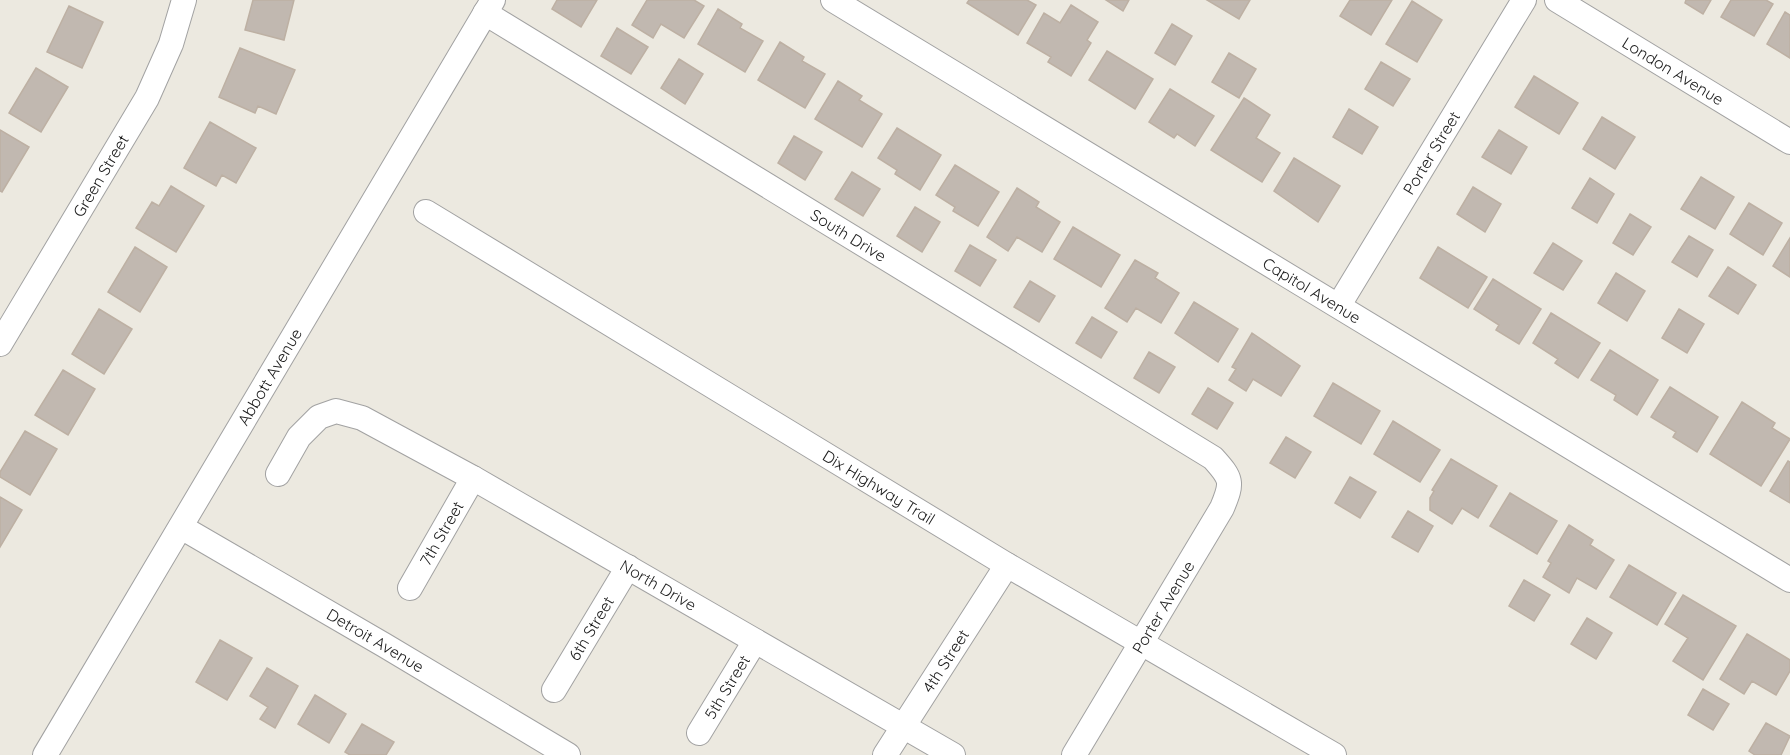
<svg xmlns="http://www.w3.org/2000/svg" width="1790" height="755" font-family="Quicksand,sans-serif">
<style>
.building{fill:#c1b8b0;stroke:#bdb0a3;stroke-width:1.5}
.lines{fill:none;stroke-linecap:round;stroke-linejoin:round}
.minor-casing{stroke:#a2a2a2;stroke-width:26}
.minor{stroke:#fff;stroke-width:24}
.labels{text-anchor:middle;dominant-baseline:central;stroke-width:5;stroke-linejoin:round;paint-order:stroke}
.street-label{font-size:16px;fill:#1b1b1b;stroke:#fff}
</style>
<rect width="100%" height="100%" fill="#ece9e0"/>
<path class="building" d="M253,0H294L284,40L245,30Z
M557,0H597L581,27L552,9Z
M647,0H694L704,6L684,38L661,24L653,38L632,25Z
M969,0H1027L1036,5L1018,35L967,3Z
M1106,0H1129L1123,11Z
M1207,0H1250L1239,19Z
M1350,0H1392L1371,35L1340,16Z
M1686,0H1711L1703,14L1685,3Z
M1731,0H1766L1773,4L1754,36L1721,17Z
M1412,1L1442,20L1417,62L1386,44Z
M1071,5L1098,22L1087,40L1091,43L1071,76L1048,62L1051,57L1027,43L1044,13L1060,23Z
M69,6L103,22L82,68L47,52Z
M718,9L742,24L740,28L763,41L745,72L698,44Z
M1785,12L1790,15V58L1767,44Z
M1172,24L1192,36L1175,65L1155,53Z
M617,28L648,47L631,74L601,56Z
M780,42L804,57L802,61L825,74L805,108L758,80Z
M240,48L295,70L276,114L258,106L255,113L219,97Z
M1107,51L1153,79L1135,109L1089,80Z
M1229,53L1256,69L1239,98L1212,82Z
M679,59L703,74L685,104L661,88Z
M1381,62L1410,79L1393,106L1365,89Z
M36,68L68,87L41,132L9,113Z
M1534,76L1578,103L1559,134L1515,107Z
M838,81L862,96L859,100L882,114L862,147L815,119Z
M1170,89L1214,116L1195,146L1177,134L1174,138L1149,122Z
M1244,98L1270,115L1256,138L1280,153L1262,182L1211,150Z
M1349,109L1378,127L1362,154L1333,137Z
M1602,117L1635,137L1615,169L1583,149Z
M210,122L256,148L236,183L222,175L216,186L184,168Z
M897,128L941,155L920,190L895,174L897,170L878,158Z
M0,130L29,147L2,192L0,191Z
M1499,130L1527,147L1511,174L1482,157Z
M794,136L822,152L805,180L778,163Z
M1294,158L1340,186L1318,222L1274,191Z
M955,165L999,192L978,226L953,211L955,207L936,195Z
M852,172L880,189L863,216L835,199Z
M1701,177L1734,197L1715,229L1681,209Z
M1590,178L1614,194L1597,223L1572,208Z
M171,186L204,206L176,252L136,228L152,202L159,206Z
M1473,187L1501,204L1485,232L1457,214Z
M1017,188L1039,202L1036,207L1060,222L1042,252L1017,237L1008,251L987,237Z
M1749,203L1782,223L1763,255L1730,234Z
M915,207L940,222L922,252L897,236Z
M1630,214L1651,227L1633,255L1613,243Z
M1073,227L1120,255L1101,287L1054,259Z
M1689,236L1713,250L1697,277L1672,262Z
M1790,238V277L1773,266Z
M1553,243L1582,261L1563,290L1534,273Z
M970,245L996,260L980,286L955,271Z
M135,247L167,267L140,312L108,292Z
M1438,247L1487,277L1468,308L1420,278Z
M1135,260L1158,273L1155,278L1179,293L1161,323L1136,308L1127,322L1105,308Z
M1728,267L1756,285L1738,314L1709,296Z
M1616,273L1645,291L1627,321L1598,303Z
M1493,279L1541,309L1519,344L1496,330L1499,325L1474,309Z
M1030,281L1055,296L1039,322L1014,307Z
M1194,302L1238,329L1218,362L1175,333Z
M99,309L132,329L104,374L72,354Z
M1679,309L1704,324L1687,353L1662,338Z
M1551,313L1600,343L1578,378L1555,363L1558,359L1533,343Z
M1092,317L1117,332L1101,358L1076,343Z
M1252,333L1300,366L1281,396L1253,379L1246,391L1229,380L1236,369L1232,367Z
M1610,350L1658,380L1637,415L1614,400L1616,395L1591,380Z
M1149,352L1175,367L1159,393L1134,378Z
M63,370L95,389L68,435L35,415Z
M1333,383L1380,411L1361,444L1314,416Z
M1670,387L1718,417L1697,452L1673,437L1676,432L1651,417Z
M1208,388L1233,403L1217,429L1192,414Z
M1742,402L1775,423L1772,428L1790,439L1761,486L1710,454Z
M1393,421L1440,450L1420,482L1374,454Z
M25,431L57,449L30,495L0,477V472Z
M1286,437L1311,452L1295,478L1270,463Z
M1451,459L1497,486L1478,518L1462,508L1452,524L1430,510V498L1434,491L1432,490Z
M1788,461L1790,462V503L1770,491Z
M1350,477L1376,492L1360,518L1335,503Z
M1510,493L1557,521L1537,554L1490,526Z
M0,497L22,510L0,547Z
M1408,511L1433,526L1418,552L1392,537Z
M1569,525L1593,540L1590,545L1614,560L1596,589L1577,578L1569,593L1543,577L1551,563L1548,561Z
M1629,565L1676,593L1657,625L1610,597Z
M1524,580L1550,595L1534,621L1509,606Z
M1683,595L1736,626L1703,680L1673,661L1688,638L1665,624Z
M1587,618L1612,633L1596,659L1571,644Z
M1747,634L1790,660V671L1776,695L1752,681L1744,694L1720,679Z
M220,640L252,658L227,700L196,682Z
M267,668L298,686L275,728L260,719L268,707L250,696Z
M1703,689L1729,704L1713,730L1688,715Z
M315,695L346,714L329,743L298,724Z
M1766,723L1790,736L1781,755H1755L1749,751Z
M362,724L394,742L386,755H350L345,752Z"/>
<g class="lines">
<g class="minor-casing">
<g id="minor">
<path id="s1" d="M833,0L1790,580"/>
<path id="s2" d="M1557,0L1790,142"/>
<path id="s3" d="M485,13L1213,458C1232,479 1233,482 1222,508L1074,755"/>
<path id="s4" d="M426,212L1007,565L1334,755"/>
<path id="s5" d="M1339,305L1524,0"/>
<path id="s6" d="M0,344L147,98L171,44L184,0"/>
<path id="s7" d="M278,474L299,437L319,417L336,411L362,418L473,478L953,755"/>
<path id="s8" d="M181,527L384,645L568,755"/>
<path id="s9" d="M410,588L473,478"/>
<path id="s10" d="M554,690L628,567"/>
<path id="s11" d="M699,733L755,641"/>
<path id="s12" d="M45,755L493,0"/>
<path id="s13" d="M885,755L1007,565"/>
</g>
</g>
<use href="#minor" class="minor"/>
</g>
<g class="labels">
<g class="street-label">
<text stroke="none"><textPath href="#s2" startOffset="136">London Avenue</textPath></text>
<text stroke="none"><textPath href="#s5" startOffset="178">Porter Street</textPath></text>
<text stroke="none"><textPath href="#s6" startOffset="196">Green Street</textPath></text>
<text stroke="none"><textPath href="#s3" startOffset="426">South Drive</textPath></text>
<text stroke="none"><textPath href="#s1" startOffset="560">Capitol Avenue</textPath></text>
<text stroke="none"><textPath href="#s12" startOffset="440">Abbott Avenue</textPath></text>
<text stroke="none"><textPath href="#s4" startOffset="530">Dix Highway Trail</textPath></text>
<text stroke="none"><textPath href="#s9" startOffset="63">7th Street</textPath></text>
<text stroke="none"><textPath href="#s7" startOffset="456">North Drive</textPath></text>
<text transform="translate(1163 607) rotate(-59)">Porter Avenue</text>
<text stroke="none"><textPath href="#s10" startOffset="72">6th Street</textPath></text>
<text stroke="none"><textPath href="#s8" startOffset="225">Detroit Avenue</textPath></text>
<text stroke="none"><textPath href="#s13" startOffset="112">4th Street</textPath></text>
<text stroke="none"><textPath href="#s11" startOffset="54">5th Street</textPath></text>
</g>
</g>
</svg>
